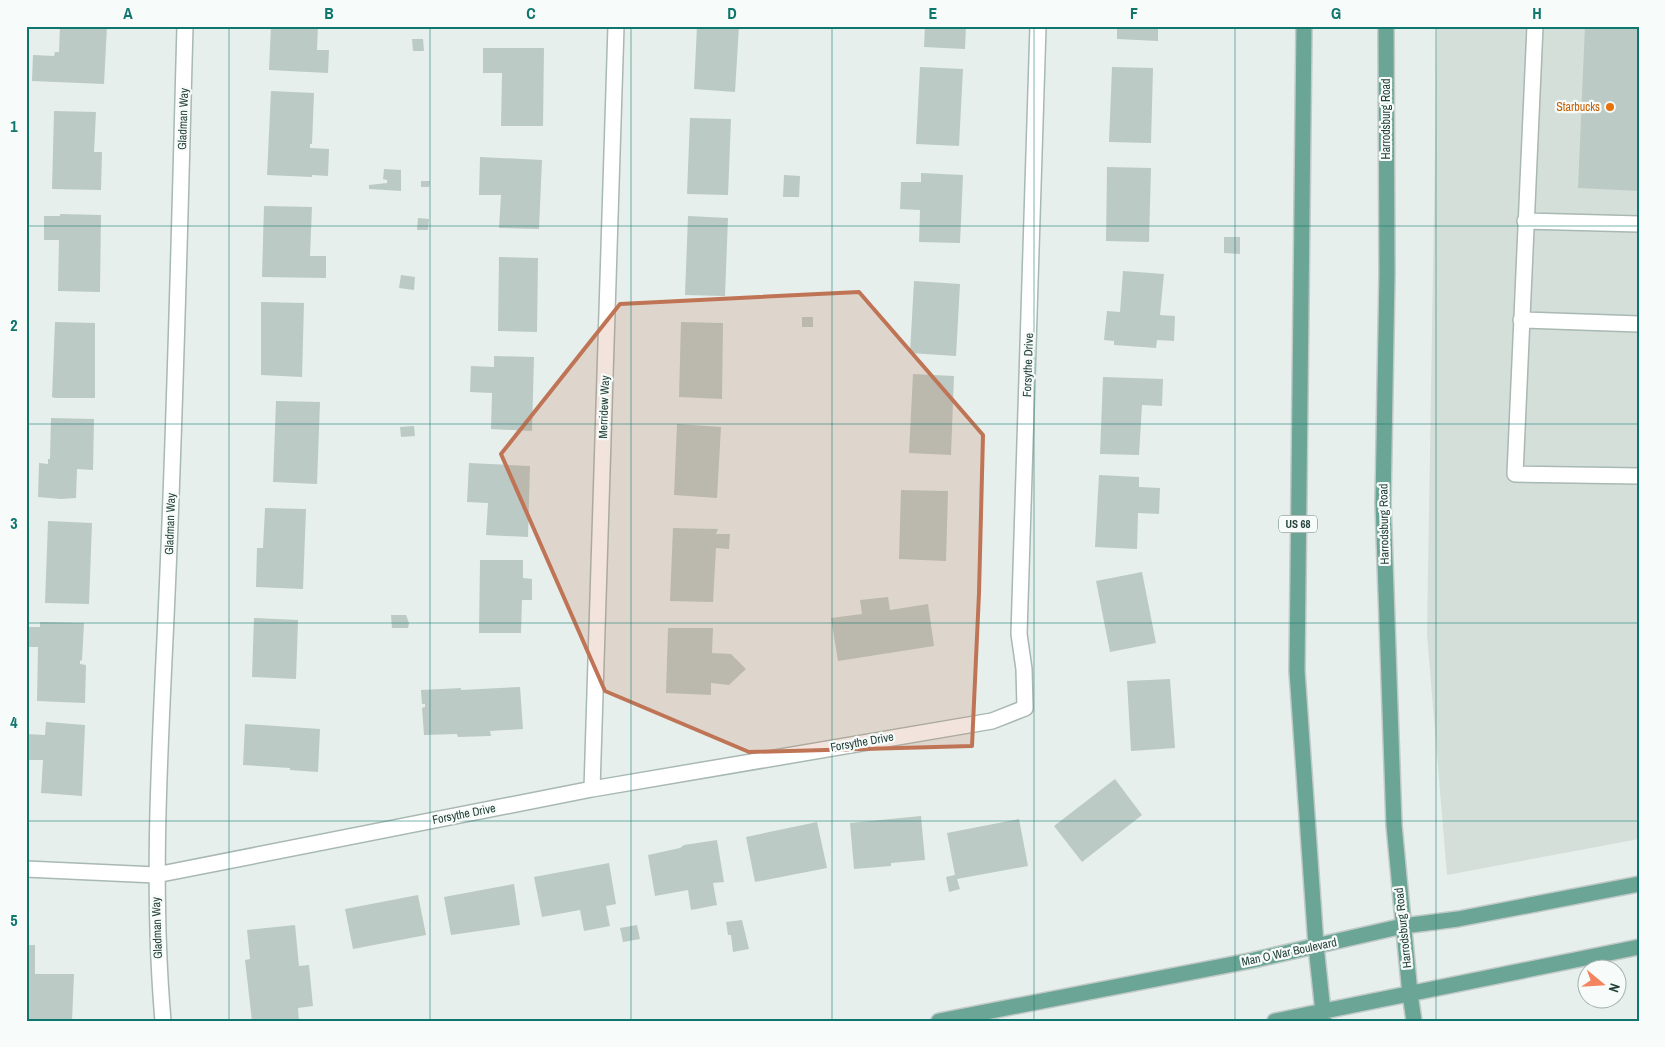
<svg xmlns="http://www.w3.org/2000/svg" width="1665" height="1047" font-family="'Archivo Narrow',sans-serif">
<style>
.built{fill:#d4dfda}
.building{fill:#bbcac4}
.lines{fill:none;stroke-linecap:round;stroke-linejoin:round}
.minor-casing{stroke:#a8b8b2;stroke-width:18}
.major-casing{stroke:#c2cac8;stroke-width:18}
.minor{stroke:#fff;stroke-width:15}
.major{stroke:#6aa596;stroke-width:15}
.marked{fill:#c07456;fill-opacity:0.2;stroke:#c07456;stroke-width:4;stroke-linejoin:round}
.grid{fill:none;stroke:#0f766e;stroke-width:1;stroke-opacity:0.55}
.food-dot{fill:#e8710a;stroke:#f7fbf9;stroke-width:2}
.labels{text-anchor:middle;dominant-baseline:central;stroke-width:4.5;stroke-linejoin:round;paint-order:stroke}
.shield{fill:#f7fbf9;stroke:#637a73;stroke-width:1}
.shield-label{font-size:11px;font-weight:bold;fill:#24423a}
.food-label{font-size:12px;fill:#c56008;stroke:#f7fbf9;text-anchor:end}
.street-label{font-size:12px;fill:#24423a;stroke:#f7fbf9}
.neatline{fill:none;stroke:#0f766e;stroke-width:2}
.grid-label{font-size:16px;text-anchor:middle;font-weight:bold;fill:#0f766e}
</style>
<rect width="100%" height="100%" fill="#e6efeb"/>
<path class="built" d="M1437,26H1639V839L1447,875L1427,635Z"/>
<path class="building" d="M60,26H107L104,84L32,81L33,55L54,56L55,52H59Z
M271,26H318L317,50H329L328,73L269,70Z
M504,26H525V29L504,28Z
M697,26H739L735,92L694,89Z
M925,26H966L965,49L924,47Z
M1117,26H1158V41L1117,39Z
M1585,26H1639V191L1578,188Z
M412,39H423L424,51H413Z
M483,48H544L543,126H501L502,73H483Z
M920,67L963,69L959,146L916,144Z
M1112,67L1153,68L1151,143L1109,142Z
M271,91L314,93L312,144H310V148L329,149L328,176L312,175V177L267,175Z
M54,111L96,112L94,152H102L101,190L52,189Z
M690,118L731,119L728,195L687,194Z
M480,157L542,160L539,229L499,228L501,195H479Z
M1107,167L1151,168L1149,242L1106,241Z
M384,169L401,170V191L369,189V185L387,183V180L383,179Z
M921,173L963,175L960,243L919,242L920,210L900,209L901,182H921Z
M784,175L800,176L799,197H783Z
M421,181H430L429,187H421Z
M264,206L312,207L310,256H326V278L262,277Z
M60,214L101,215L100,292L58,291L59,240H44V216H60Z
M688,216L728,218L725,296L685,295Z
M418,218L429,219L428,230H417Z
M1224,237H1240V254L1224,253Z
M499,257L538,258L537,332L498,331Z
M1123,271L1164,274L1160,315L1175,316L1174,341L1157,340L1156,348L1114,345V341L1104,340L1107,311L1120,312Z
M401,275L415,277L414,290L399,288Z
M914,281L960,284L956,356L910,353Z
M261,302L304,303L302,377L261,375Z
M802,317H813V327H802Z
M55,322L95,323V398H55L52,397Z
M681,322L723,323L722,399L679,397Z
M494,356L534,357L532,431L491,429L492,393L470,392L471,366L494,367Z
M913,374L954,376L951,455L909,453Z
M1103,377L1163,379L1162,406L1142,405L1139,455L1100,454Z
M276,401L320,402L317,484L273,482Z
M51,418L94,419L93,470L77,469L76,498L61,499L38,497L39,463L48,464V459H50Z
M677,424L721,427L717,498L674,495Z
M414,426L415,436L401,437L400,427Z
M469,463L530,466L528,537L486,535L488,503L467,502Z
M1099,475L1139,477V487L1160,488L1159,514L1138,513L1137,549L1095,547Z
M901,490L948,491L946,561L899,559Z
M265,508L306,509L303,589L256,587L257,548H263Z
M48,521L92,523L89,604L45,603Z
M673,528L718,529L716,534H730L729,549L716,548L713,602L670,601Z
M480,560H523V578L532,579V600H522L521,633H479Z
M1142,572L1156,643L1110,652L1096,581Z
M888,597L890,610L928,604L934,646L838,661L831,618L862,614L860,600Z
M391,615H406L409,623L408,628H392Z
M254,618L298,620L296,679L252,677Z
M40,622L84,623L82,660L80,661V664L86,665L85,703L37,701L38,647H26V627H40Z
M668,628H713L712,653L731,654L746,669L729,685L711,683V695L666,693Z
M1170,679L1175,748L1131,751L1127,681Z
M520,687L523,729L490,731L491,736L458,737L457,734L424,735L422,708L425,707V704H422L421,690L461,688V690Z
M46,722L85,725L82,796L41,793L43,760H26V734L45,735Z
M245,724L320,729L318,772L290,770V768L243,765Z
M1115,779L1142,815L1082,862L1054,826Z
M921,816L925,860L891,863V866L854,869L850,823Z
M1019,819L1028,866L957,879L960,889L949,892L946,877L955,875L947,833Z
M817,822L827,868L755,882L746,837Z
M717,840L724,882L713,883L717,905L691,910L688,890L655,896L648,855L680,848L684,845Z
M609,863L616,904L606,906L610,926L584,931L580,910L542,917L534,877Z
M514,884L520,925L451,935L444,897Z
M418,895L426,935L353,949L345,909Z
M742,920L749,949L733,952L731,935H728L726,922Z
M295,925L299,966L309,965L313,1006L298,1008L299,1021H252L245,960L250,959L247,930Z
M637,925L640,939L623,942L620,928Z
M26,945H35V974H74L72,1021H26Z"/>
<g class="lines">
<g class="minor-casing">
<path id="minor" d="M1535,26L1515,474L1639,476
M1525,221L1639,224
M1521,320L1639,324
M592,789L616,26
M26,869L156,875L592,789L992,721L1025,708L1024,669L1019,634L1038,26
M163,1021C150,871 162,721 168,571C176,390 180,208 185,26"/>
</g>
<g class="major-casing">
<path id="major" d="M1304,26L1297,671L1316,946L1324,1021
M1386,26L1387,274L1383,503L1394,825L1410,994L1414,1021
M939,1021L1254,960L1403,926L1458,919L1639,884
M1275,1021L1639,947"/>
</g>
<use href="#minor" class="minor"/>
<use href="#major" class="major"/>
</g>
<path class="marked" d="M859,292L983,435L979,593L972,746L749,752L605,691L501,454L620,304Z"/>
<path class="grid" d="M229,26V1021M430,26V1021M631,26V1021M832,26V1021M1034,26V1021M1235,26V1021M1436,26V1021M26,226H1639M26,424H1639M26,623H1639M26,821H1639"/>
<circle class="food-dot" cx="1610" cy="107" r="5"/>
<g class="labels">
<rect class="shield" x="1279" y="515.5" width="38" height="17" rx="4"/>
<g class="shield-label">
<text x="1298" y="524">US 68</text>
</g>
<g class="food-label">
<text x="1600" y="107">Starbucks</text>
</g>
<g class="street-label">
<text transform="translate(183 119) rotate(-88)">Gladman Way</text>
<text transform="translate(1386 119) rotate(-90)">Harrodsburg Road</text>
<text transform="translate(1028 365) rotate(-88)">Forsythe Drive</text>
<text transform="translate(604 407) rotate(-88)">Merridew Way</text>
<text transform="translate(170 524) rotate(-88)">Gladman Way</text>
<text transform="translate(1384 524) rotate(-91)">Harrodsburg Road</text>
<text transform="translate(862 742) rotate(-10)">Forsythe Drive</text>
<text transform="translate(464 814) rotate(-11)">Forsythe Drive</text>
<text transform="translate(157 928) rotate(-92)">Gladman Way</text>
<text transform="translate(1403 928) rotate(-96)">Harrodsburg Road</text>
<text transform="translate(1289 952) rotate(-12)">Man O War Boulevard</text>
</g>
</g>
<rect width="1665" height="1047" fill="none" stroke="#f7fbf9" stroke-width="55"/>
<g transform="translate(1602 984) rotate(108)"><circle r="24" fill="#f7fbf9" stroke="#a3b1ad"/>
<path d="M0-4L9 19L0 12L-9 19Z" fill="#f4845f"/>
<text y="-8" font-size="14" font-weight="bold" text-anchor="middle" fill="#24423a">N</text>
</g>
<rect x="28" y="28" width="1610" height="992" class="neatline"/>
<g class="grid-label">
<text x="128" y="19">A</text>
<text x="329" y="19">B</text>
<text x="531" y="19">C</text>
<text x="732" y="19">D</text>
<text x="933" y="19">E</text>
<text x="1134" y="19">F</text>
<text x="1336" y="19">G</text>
<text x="1537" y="19">H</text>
<text x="14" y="132">1</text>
<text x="14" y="331">2</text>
<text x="14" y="529">3</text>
<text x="14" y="728">4</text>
<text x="14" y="926">5</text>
</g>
</svg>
